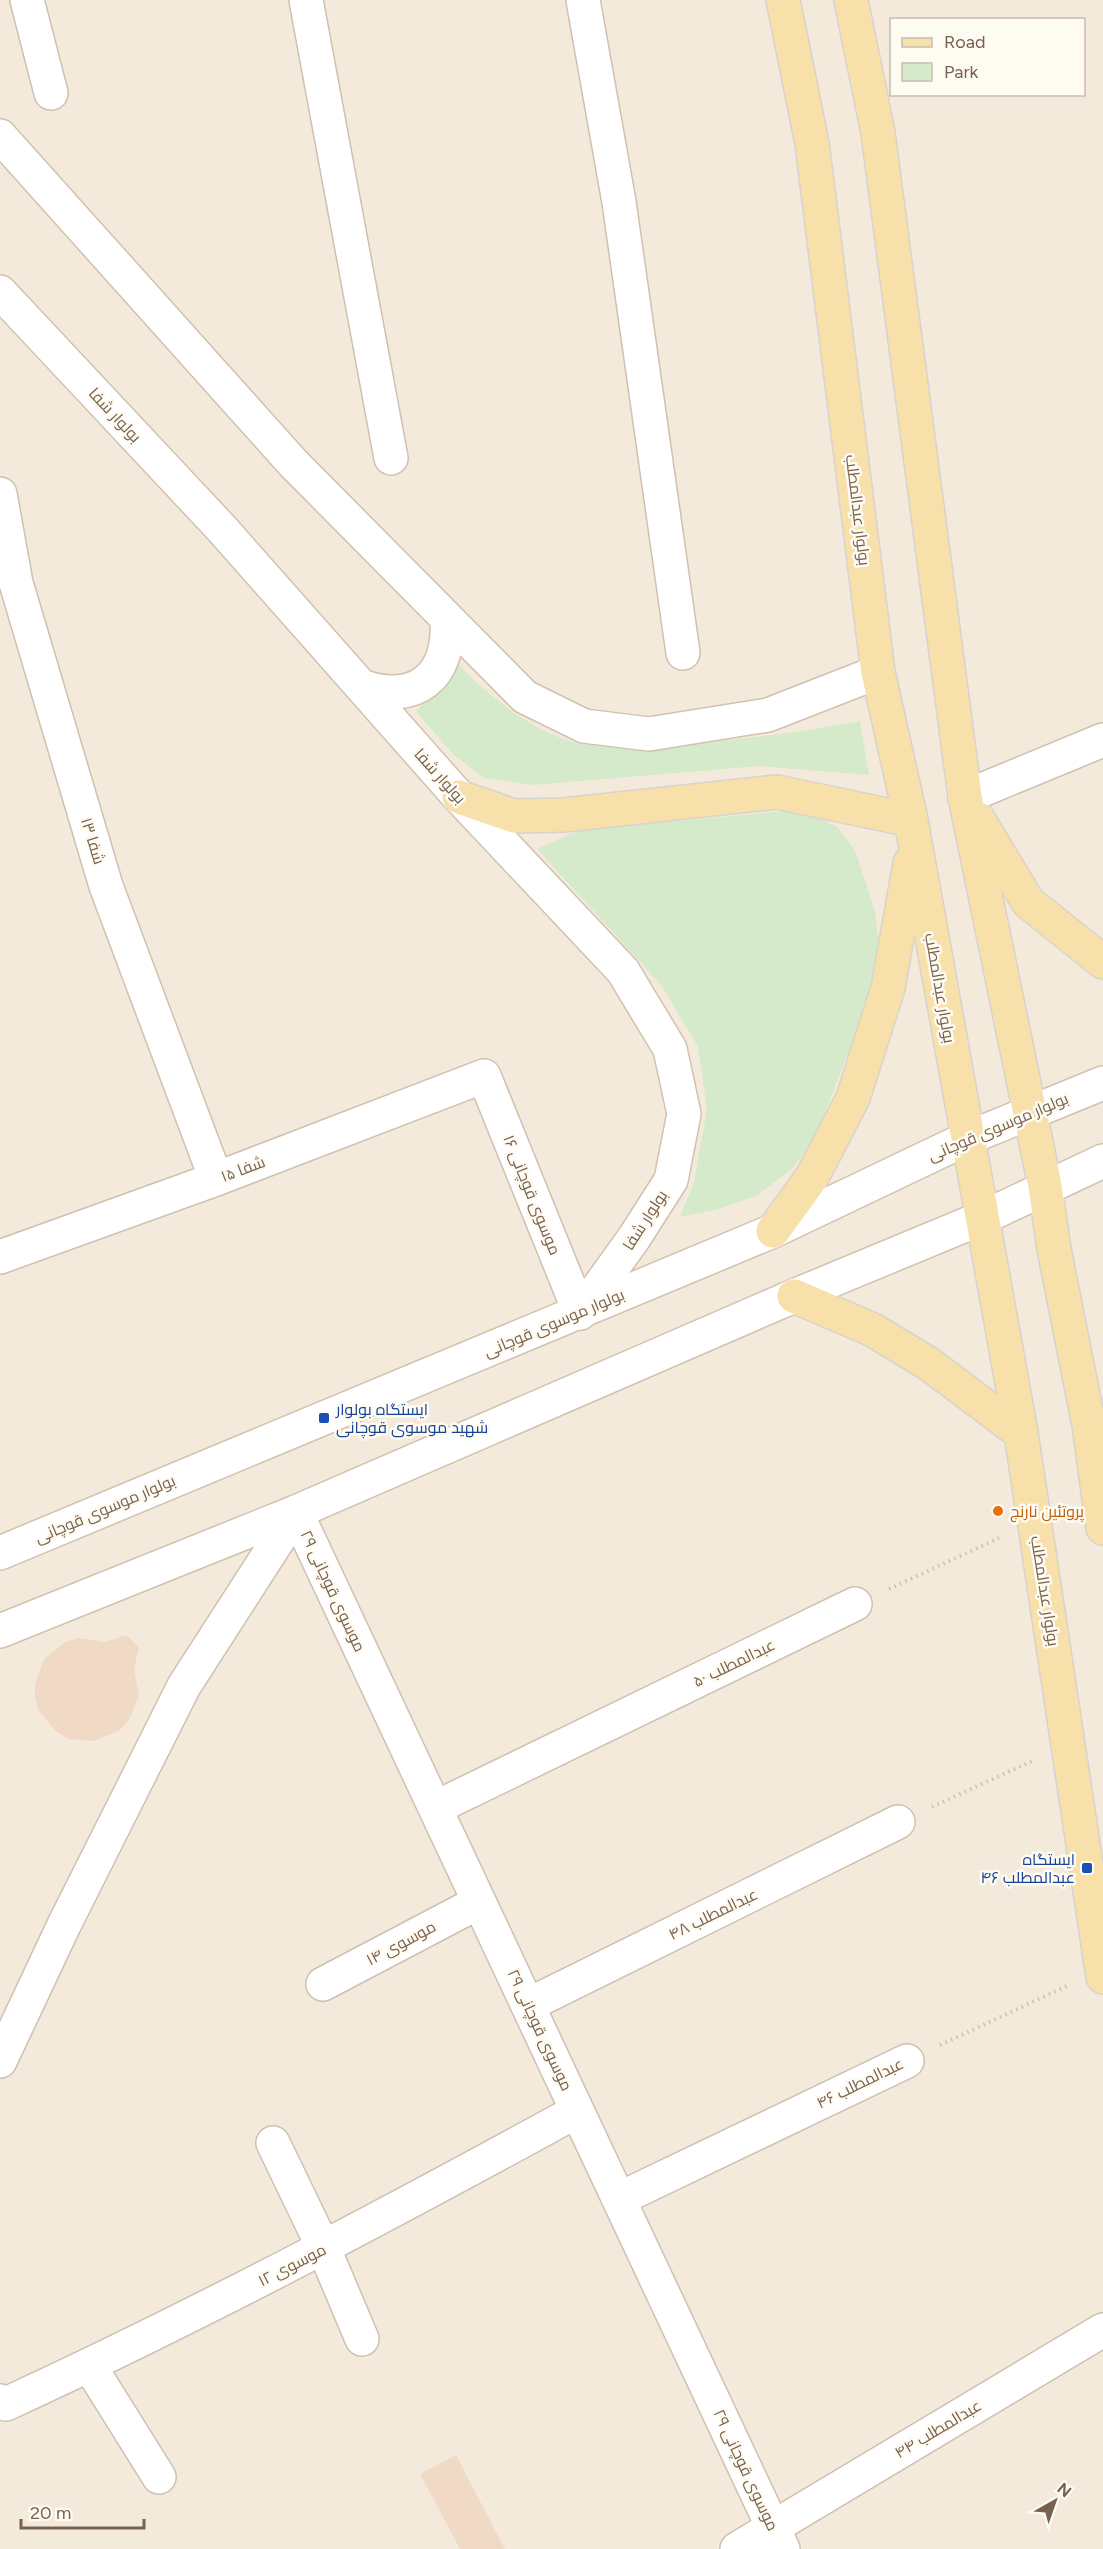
<svg xmlns="http://www.w3.org/2000/svg" width="1103" height="2549" font-family="Figtree,Cairo,sans-serif">
<style>
.residential{fill:#f4eadb;fill-rule:evenodd}
.green{fill:#d5eaca}
.building{fill:#f1dac5}
.lines{fill:none;stroke-linecap:round;stroke-linejoin:round}
.street-casing{stroke:#cfc0b1;stroke-width:36}
.secondary-casing{stroke:#d2c1af;stroke-width:36}
.primary-casing{stroke:#d9d3ce;stroke-width:36}
.path{stroke:#d6bda7;stroke-width:4;stroke-dasharray:1.5 4.5;stroke-linecap:butt}
.street{stroke:#fff;stroke-width:33}
.secondary{stroke:#fff;stroke-width:33}
.primary{stroke:#f7e0a9;stroke-width:33}
.transit-dot{fill:#1a4fb4;stroke:#fefbf3;stroke-width:2}
.food-dot{fill:#e8710a;stroke:#fefbf3;stroke-width:2}
.labels{text-anchor:middle;dominant-baseline:central;stroke-width:5;stroke-linejoin:round;paint-order:stroke}
.street-label{font-size:16px;fill:#78614f;stroke:#fefbf3}
.transit-label{font-size:16px;fill:#164399;stroke:#fefbf3;text-anchor:start}
.food-label{font-size:16px;fill:#c56008;stroke:#fefbf3;text-anchor:start}
</style>
<rect width="100%" height="100%" fill="#fcf7ed"/>
<path class="residential" d="M0,0H1103V2549H0ZM892,20H1084V94H892Z"/>
<path class="green" d="M457,663C487,694 522,724 564,739C585,747 615,745 637,744C714,744 784,735 860,721L869,775L759,766L533,785L484,778L454,755L416,712Z
M786,811L817,817L837,827L855,850L875,911L879,944L873,989L817,1133L794,1167L758,1195L719,1209L680,1217L694,1182L707,1109L698,1047L662,986L537,849L579,830Z"/>
<path class="building" d="M126,1635L139,1647L134,1669L139,1696L129,1720L120,1730L94,1741L68,1739L56,1731L39,1711L35,1698V1684L44,1659L65,1642L79,1638L105,1642Z
M456,2455L505,2549H460L420,2474Z"/>
<g class="lines">
<g class="street-casing">
<path id="street" d="M27,0L51,93
M306,0L391,458
M583,0L619,202L683,653
M0,494L16,583L106,886L216,1179
M965,797L1103,740
M0,1257L216,1179L484,1076L580,1313
M296,1512L783,2549
M435,1808L855,1604
M323,1984L479,1902
M528,2005L898,1822
M0,2061L64,1925L184,1686L296,1512
M273,2143L324,2249L362,2339
M619,2199L907,2061
M89,2365L159,2477
M0,2401L6,2404C201,2314 389,2214 577,2111
M737,2549L1103,2330"/>
</g>
<g class="secondary-casing">
<path id="secondary" d="M0,136L293,463L525,697L584,726L649,734L768,715L878,672
M0,292L223,530L459,797L623,971L670,1049L684,1114L671,1180L634,1238L580,1313
M361,686C416,705 450,677 447,620
M0,1553L773,1231L968,1138L1103,1083
M0,1631L296,1512L794,1296L982,1218L1103,1161"/>
</g>
<g class="primary-casing">
<path id="primary" d="M783,0L812,143L878,672L911,820L1021,1433L1103,1977
M851,0L878,133L965,797L1045,1186L1054,1249L1089,1425L1103,1528
M459,797L514,816L564,815L777,792L911,820
M978,819L1028,902L1103,962
M773,1231L812,1177L853,1098L888,988L910,863
M794,1296L873,1330L929,1364L1021,1433"/>
</g>
<path class="path" d="M889,1589L999,1538
M932,1807L1032,1761
M940,2045L1067,1986"/>
<use href="#street" class="street"/>
<use href="#secondary" class="secondary"/>
<use href="#primary" class="primary"/>
</g>
<g class="transit-dot">
<rect x="318" y="1412" width="12" height="12" rx="3"/>
<rect x="1081" y="1862" width="12" height="12" rx="3"/>
</g>
<circle class="food-dot" cx="998" cy="1511" r="6"/>
<g class="labels">
<g class="street-label">
<text transform="translate(115 415) rotate(47)">بولوار شفا</text>
<text transform="translate(858 510) rotate(83)">بولوار عبدالمطلب</text>
<text transform="translate(440 776) rotate(48)">بولوار شفا</text>
<text transform="translate(93 841) rotate(73)">شفا ۱۳</text>
<text transform="translate(940 988) rotate(80)">بولوار عبدالمطلب</text>
<text transform="translate(998 1127) rotate(-23)">بولوار موسوی قوچانی</text>
<text transform="translate(243 1169) rotate(-21)">شفا ۱۵</text>
<text transform="translate(532 1195) rotate(68)">موسوی قوچانی ۱۶</text>
<text transform="translate(645 1220) rotate(-57)">بولوار شفا</text>
<text transform="translate(554 1323) rotate(-23)">بولوار موسوی قوچانی</text>
<text transform="translate(105 1509) rotate(-23)">بولوار موسوی قوچانی</text>
<text transform="translate(333 1591) rotate(65)">موسوی قوچانی ۲۹</text>
<text transform="translate(1045 1591) rotate(81)">بولوار عبدالمطلب</text>
<text transform="translate(734 1663) rotate(-26)">عبدالمطلب ۵۰</text>
<text transform="translate(713 1914) rotate(-26)">عبدالمطلب ۴۸</text>
<text transform="translate(401 1943) rotate(-28)">موسوی ۱۴</text>
<text transform="translate(540 2030) rotate(65)">موسوی قوچانی ۲۹</text>
<text transform="translate(860 2083) rotate(-26)">عبدالمطلب ۴۶</text>
<text transform="translate(292 2265) rotate(-27)">موسوی ۱۲</text>
<text transform="translate(938 2429) rotate(-31)">عبدالمطلب ۴۴</text>
<text transform="translate(746 2470) rotate(65)">موسوی قوچانی ۲۹</text>
</g>
<g class="transit-label">
<text x="336" y="1409">ایستگاه بولوار<tspan x="336" dy="18">شهید موسوی قوچانی</tspan></text>
<text x="1075" y="1859" text-anchor="end">ایستگاه<tspan x="1075" dy="18">عبدالمطلب ۴۶</tspan></text>
</g>
<g class="food-label">
<text x="1010" y="1511">پروتئین نارنج</text>
</g>
</g>
<rect x="890" y="18" width="195" height="78" fill="#fefbf3" stroke="#c8bdb1" stroke-width="1.5"/>
<rect x="902" y="38" width="30" height="9" fill="#f7e0a9" stroke="#c8bdb1" stroke-width="1.5"/>
<text x="944" y="48" font-size="18" fill="#78614f">Road</text>
<rect x="902" y="63" width="30" height="18" fill="#d5eaca" stroke="#c8bdb1" stroke-width="1.5"/>
<text x="944" y="78" font-size="18" fill="#78614f">Park</text>
<g transform="translate(1055 2501) rotate(40)" stroke="#fefbf3" stroke-width="4.5" paint-order="stroke">
<path d="M0-4.5L10 22L0 15L-10 22Z" fill="#78614f"/>
<text y="-9" font-size="16" font-weight="bold" text-anchor="middle" fill="#78614f">N</text>
</g>
<path d="M21 2519v9h123v-9" fill="none" stroke="#78614f" stroke-width="3"/>
<text x="30" y="2519" font-size="18" fill="#78614f" stroke="#fefbf3" stroke-width="4.5" paint-order="stroke">20 m</text>
</svg>
